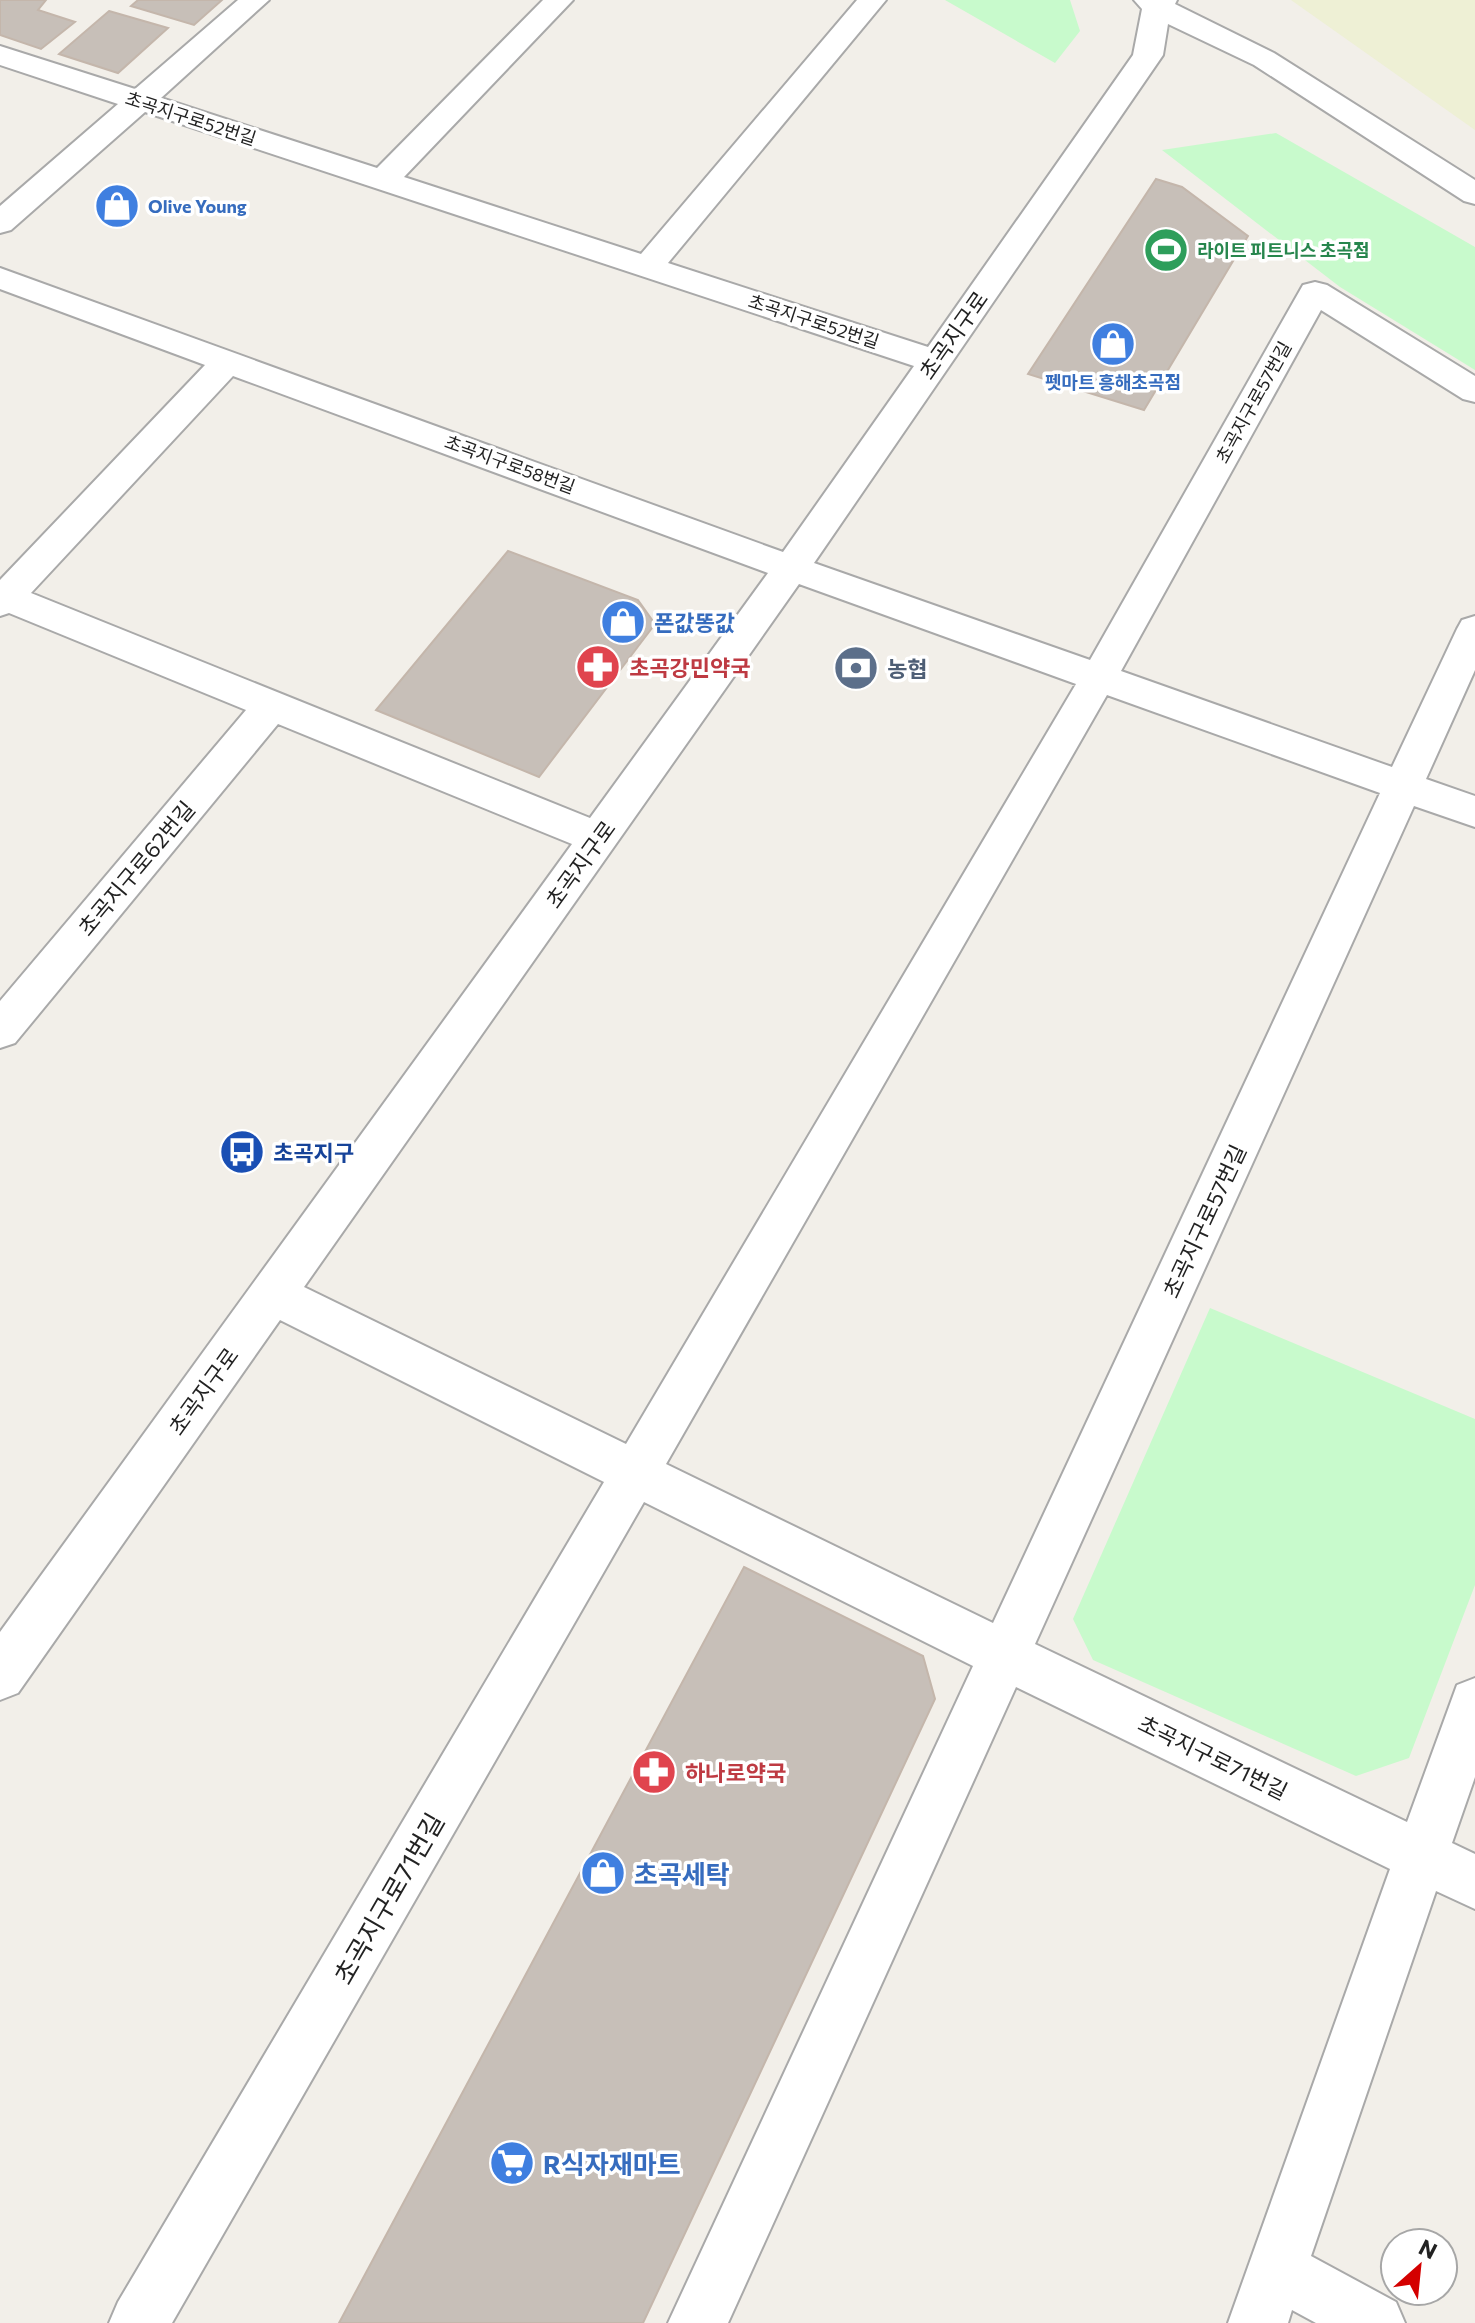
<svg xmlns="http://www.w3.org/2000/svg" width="1475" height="2323" font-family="Commissioner,'Noto Sans KR',sans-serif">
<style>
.farmland{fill:#eef0d5}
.park{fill:#c8facc}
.building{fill:#c7bfb8;stroke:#c4b6ab;stroke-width:2}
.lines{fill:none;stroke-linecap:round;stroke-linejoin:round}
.minor-casing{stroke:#a9a9a9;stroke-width:4}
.minor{fill:#fff;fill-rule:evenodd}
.labels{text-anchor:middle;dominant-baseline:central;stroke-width:7;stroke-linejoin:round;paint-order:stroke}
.far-street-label{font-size:18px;fill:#222;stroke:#fff}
.far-shop-label{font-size:18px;font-weight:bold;fill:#366cbe;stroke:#fff;text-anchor:start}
.far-leisure-label{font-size:18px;font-weight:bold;fill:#27864d;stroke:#fff;text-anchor:start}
.street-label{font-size:22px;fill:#222;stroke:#fff}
.shop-label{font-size:22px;font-weight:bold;fill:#366cbe;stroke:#fff;text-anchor:start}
.health-label{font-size:22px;font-weight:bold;fill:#be3a42;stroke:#fff;text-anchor:start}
.service-label{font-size:22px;font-weight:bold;fill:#4e5e75;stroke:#fff;text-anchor:start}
.transit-label{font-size:22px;font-weight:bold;fill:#164399;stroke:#fff;text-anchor:start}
.near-shop-label{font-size:26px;font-weight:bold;fill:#366cbe;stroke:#fff;text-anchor:start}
.near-street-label{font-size:26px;fill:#222;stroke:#fff}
</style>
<rect width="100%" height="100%" fill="#f2efe9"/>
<path class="farmland" d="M1291,0H1475V130Z"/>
<path class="park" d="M945,0H1070L1080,31L1055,63Z
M1276,133L1475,247V370L1340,287L1162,150Z
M1210,1308L1475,1419V1585L1409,1758L1356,1776L1093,1660L1073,1619Z"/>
<path class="building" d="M0,0H46L38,10L75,22L41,49L0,35Z
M138,0H222L194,25L131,6Z
M109,11L168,28L118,73L59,54Z
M1156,179L1182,187L1248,236L1144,410L1028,374Z
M508,551L638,600L655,624L539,777L376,710Z
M744,1567L923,1656L935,1699L643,2323H339Z"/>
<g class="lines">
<g class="minor-casing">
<path id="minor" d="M238,0H269L161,98L377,168L543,0H573L404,177L641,254L857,0H886L668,263L928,347L1133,55L1142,9L1134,0H1177L1175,4L1274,53L1475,180V204L1464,201L1254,65L1168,24L1163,55L814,563L1090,660L1303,285L1315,282L1327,285L1475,376V402L1463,399L1321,310L1121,671L1392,767L1457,629L1462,620L1475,616V670L1426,779L1475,796V827L1414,806L1035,1644L1407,1822L1457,1685L1475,1678V1777L1452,1843L1475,1854V1909L1436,1891L1311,2256L1396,2302L1405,2323H1316L1292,2310L1288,2323H1228L1390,1869L1016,1687L728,2323H668L973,1666L644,1502L172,2323H109L118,2302L604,1482L280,1320L18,1693L0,1700V1632L572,844L278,724L15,1043L0,1048V1001L246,710L9,613L0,616V580L205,365L0,289V268L783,552L914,366L145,112L11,230L0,233V206L118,104L0,65V46L135,89ZM233,376L768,573L590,818L31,593ZM799,584L1076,684L626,1444L304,1287ZM1107,695L1380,793L993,1623L666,1464Z"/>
</g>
<use href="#minor" class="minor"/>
</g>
<defs>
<g id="shop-disc" transform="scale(2.3)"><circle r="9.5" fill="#3f7fe0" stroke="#fff"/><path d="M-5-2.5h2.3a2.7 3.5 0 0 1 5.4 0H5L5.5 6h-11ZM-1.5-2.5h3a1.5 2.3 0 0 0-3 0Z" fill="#fff"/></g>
<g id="stadium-disc" transform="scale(2.3)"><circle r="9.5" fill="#2e9e5b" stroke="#fff"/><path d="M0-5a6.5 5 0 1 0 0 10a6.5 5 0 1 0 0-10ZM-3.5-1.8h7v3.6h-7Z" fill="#fff"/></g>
<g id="pharmacy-disc" transform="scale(2.3)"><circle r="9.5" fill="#e0444e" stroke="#fff"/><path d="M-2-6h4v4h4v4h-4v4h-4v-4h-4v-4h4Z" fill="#fff"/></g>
<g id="bank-disc" transform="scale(2.3)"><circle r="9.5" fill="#5c6f8a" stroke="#fff"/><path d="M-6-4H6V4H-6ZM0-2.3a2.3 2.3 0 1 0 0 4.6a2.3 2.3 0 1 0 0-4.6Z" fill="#fff"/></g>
<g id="bus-disc" transform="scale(2.3)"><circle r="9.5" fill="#1a4fb4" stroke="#fff"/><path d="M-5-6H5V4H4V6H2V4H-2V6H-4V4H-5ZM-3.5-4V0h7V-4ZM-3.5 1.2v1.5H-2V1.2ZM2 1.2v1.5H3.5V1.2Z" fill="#fff"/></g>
<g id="supermarket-disc" transform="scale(2.3)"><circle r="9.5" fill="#3f7fe0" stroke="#fff"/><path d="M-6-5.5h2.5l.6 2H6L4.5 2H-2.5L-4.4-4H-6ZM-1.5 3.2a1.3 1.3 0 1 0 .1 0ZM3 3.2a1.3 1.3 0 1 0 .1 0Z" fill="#fff"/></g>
</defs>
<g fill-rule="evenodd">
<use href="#shop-disc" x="117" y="206"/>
<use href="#stadium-disc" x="1166" y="250"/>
<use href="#shop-disc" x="1113" y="344"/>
<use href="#shop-disc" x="623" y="622"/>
<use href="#pharmacy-disc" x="598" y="667"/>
<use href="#bank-disc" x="856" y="668"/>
<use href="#bus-disc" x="242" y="1152"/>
<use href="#pharmacy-disc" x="654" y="1772"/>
<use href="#shop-disc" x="603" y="1873"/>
<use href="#supermarket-disc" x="512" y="2163"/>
</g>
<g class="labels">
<g class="far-street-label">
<text transform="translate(191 118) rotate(18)">초곡지구로52번길</text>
<text transform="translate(814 321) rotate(18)">초곡지구로52번길</text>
<text transform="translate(1253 402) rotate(-61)">초곡지구로57번길</text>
<text transform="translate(510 464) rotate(20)">초곡지구로58번길</text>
</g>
<g class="far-shop-label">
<text x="148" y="206">Olive Young</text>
<text x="1113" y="382" text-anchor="middle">펫마트 흥해초곡점</text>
</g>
<g class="far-leisure-label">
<text x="1197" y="250">라이트 피트니스 초곡점</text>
</g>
<g class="street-label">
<text transform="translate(953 335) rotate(-55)">초곡지구로</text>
<text transform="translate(580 864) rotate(-54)">초곡지구로</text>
<text transform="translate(136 868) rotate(-50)">초곡지구로62번길</text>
<text transform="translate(1204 1221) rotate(-65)">초곡지구로57번길</text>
<text transform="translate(203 1391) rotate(-54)">초곡지구로</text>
<text transform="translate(1213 1757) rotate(26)">초곡지구로71번길</text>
</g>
<g class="shop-label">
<text x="654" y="622">폰값똥값</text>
</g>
<g class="health-label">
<text x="629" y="667">초곡강민약국</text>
<text x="685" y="1772">하나로약국</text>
</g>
<g class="service-label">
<text x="887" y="668">농협</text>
</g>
<g class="transit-label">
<text x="273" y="1152">초곡지구</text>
</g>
<g class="near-shop-label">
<text x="634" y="1873">초곡세탁</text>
<text x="543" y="2163">R식자재마트</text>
</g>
<g class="near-street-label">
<text transform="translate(388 1898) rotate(-60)">초곡지구로71번길</text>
</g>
</g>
<g transform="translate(1419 2267) rotate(27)"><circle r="38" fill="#ffffff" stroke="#a7a7a7" stroke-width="2"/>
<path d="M0-6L14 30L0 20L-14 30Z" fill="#d40000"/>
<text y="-12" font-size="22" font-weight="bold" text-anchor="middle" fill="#222222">N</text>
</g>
</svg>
